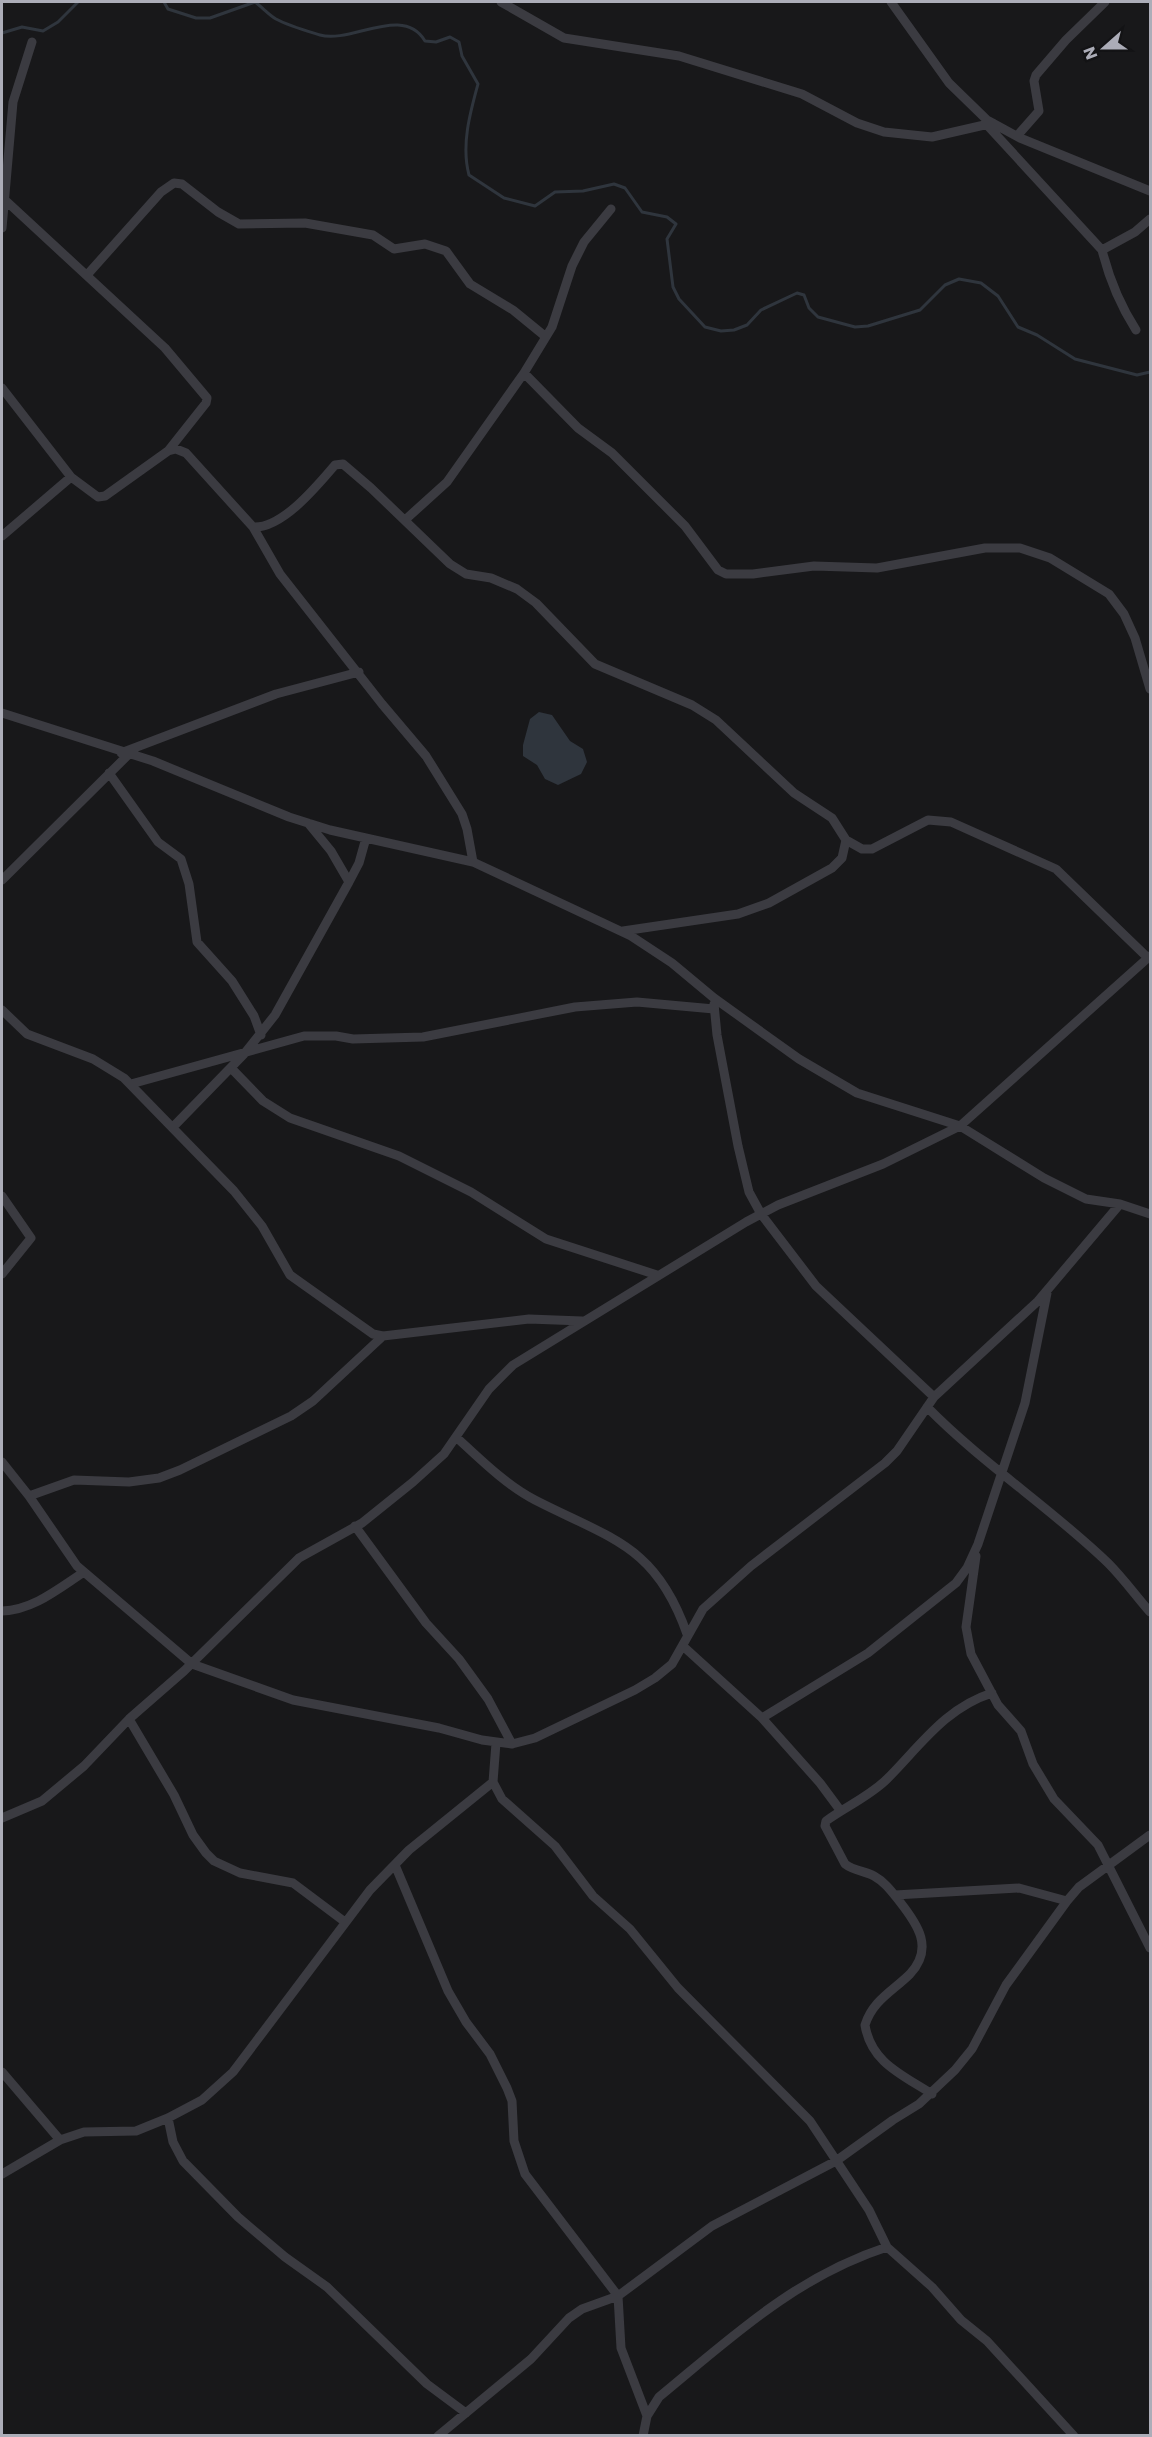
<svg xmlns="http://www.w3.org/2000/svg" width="1152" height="2437" font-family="Poppins,sans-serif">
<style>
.water{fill:#2f353d}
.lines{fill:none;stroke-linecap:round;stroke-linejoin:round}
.stream{stroke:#2f353d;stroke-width:3}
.minor{stroke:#3b3b41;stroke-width:9}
</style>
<rect width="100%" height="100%" fill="#18181a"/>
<path class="water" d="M539,712L552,715L570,741L583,749L587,762L581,774L558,785L545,779L537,765L523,756V745L530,719Z"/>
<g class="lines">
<path class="stream" d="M164,2L168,9L196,18H210L255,2C262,7 269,15 276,19C289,26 307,31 320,35C351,44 403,4 425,41L436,42L450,37L459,42L462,56L478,84C470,113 461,145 469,175L504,198L535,206L555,192L583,191L614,184L625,188L642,212L667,217L676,224L667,239L673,287L679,299L705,327L721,331L734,330L747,325L761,310L797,293L804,295L809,308L818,317L855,327L868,326L920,310L945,285L959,279L981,283L998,296L1018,327L1037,335L1075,359L1137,375L1150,372
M2,33L22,27L43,31L58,22L78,2"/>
<path class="minor" d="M501,2L564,38L679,56L802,94L857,123L884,132L932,137L993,123
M891,2L949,83L987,120L1020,138L1150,191
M987,125L1102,250C1109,278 1120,305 1136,330
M1017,136L1039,111L1034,81L1036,75L1066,40L1105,2
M2,228L13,102L32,42
M1102,250L1135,232L1150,219
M87,275L161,192L174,183L182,184L218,212L239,224L305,223L373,235L394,249L425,244L446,251L470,284L513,310L546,337
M524,373L578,428L612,453L685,526L718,570L726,574H753L814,566L877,568L985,548H1020L1050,558L1109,594L1124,614L1135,638L1150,689
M2,388L71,477L98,497L105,496L168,451L206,403L207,398L165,348L5,200
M168,451L176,449L186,453L253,527L280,574L382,704L426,756L462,814L467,829L473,862
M405,520L447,482L524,373L552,327L572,266L584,242L611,209
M253,527C282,529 317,486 335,465L343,464L371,488L450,564L466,574L491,578L517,589L536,603L595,664L692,705L716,720L794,793L832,818L846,840L842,858L832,868L769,903L738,914L623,931
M2,536L71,477
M2,713L153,761L289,817L330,830L473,862L631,936L672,963L714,998L799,1059L857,1093L960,1126L1044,1178L1086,1199L1120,1204L1150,1214
M121,753L276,694L359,672
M109,773L158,842L181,859L189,884L197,942L232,981L254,1016L261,1035
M308,823L331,851L349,882
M846,840L862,849H872L928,820L951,822L1056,869L1148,958
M2,880L129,754
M714,1004L717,1035L738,1146L749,1192L761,1214L816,1286L934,1397
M2,1010L27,1034L93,1059L124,1078L234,1191L262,1226L290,1275L373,1334L383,1336L529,1319L582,1321
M231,1068L263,1101L290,1118L399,1156L471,1192L546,1239L657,1275
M131,1084L304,1036H336L353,1039L423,1037L575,1007L637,1002L714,1009
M173,1127L244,1054L275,1015L349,882L359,863L366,838
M2,1196L31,1238L2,1274
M927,1407C983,1464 1051,1508 1108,1563C1123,1578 1136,1596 1150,1612
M456,1437C480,1459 506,1485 535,1500C611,1539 656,1545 687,1634
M2,1462L29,1496L77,1566L192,1664L293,1700L439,1728L482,1740L512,1744L535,1738L635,1690L655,1678L672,1664L703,1609L751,1566L885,1463L897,1451L934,1397L1038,1301L1120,1204
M29,1496L74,1480L129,1482L159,1478L180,1470L291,1416L313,1401L383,1336
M355,1526L426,1623L459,1659L488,1699L512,1744
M976,1556L966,1627L971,1654L998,1705L1021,1731L1033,1764L1054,1799L1098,1845L1150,1948
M2,1611C33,1610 58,1589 84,1572
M684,1647L762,1718L868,1653L956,1583L967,1568L978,1544L1025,1403L1047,1293
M762,1718L820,1783L840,1810
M129,1719L174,1795L193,1835L206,1853L214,1861L240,1873L293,1883L345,1922
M496,1743L493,1782L502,1799L555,1846L593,1896L630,1929L678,1988L810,2121L869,2210L887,2247L932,2287L961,2320L987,2341L1074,2436
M2,1818L42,1801L84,1766L129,1719L184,1671L299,1558L362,1523L413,1482L444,1454L489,1389L513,1365L746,1222L778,1205L883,1164L960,1126L1150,956
M395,1865L448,1991L466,2022L490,2054L507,2088L512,2101L514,2141L525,2174L618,2296L621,2348L647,2416
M895,1895L1019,1888L1067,1901
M2,2072L60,2140
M932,2094C903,2075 871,2063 865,2025C873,2000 893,1991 910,1974C934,1948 918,1925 900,1902C892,1892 885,1882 874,1876C865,1871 854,1871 845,1864L825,1826L826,1821C845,1807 870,1796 887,1779C920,1746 945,1708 992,1693
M168,2118L173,2142L183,2161L238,2217L285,2257L327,2287L427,2384L466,2413
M2,2174L60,2140L84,2132L136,2131L168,2118L202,2100L233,2072L370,1890L409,1850L493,1782
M438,2436L531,2359L569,2318L582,2309L618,2296L712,2226L836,2161L893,2120L919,2104L955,2070L972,2049L1006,1985L1067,1901L1079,1887L1150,1835
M643,2436L647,2416L659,2397C732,2337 795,2277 887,2247"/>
</g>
<rect width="1152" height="2437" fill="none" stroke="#acadb8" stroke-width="6"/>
<g transform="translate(1104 48) rotate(249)" stroke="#131315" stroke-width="4.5" paint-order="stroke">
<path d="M0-4.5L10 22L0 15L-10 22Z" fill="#acadb8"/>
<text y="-9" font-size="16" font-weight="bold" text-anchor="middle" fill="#acadb8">N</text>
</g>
</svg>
